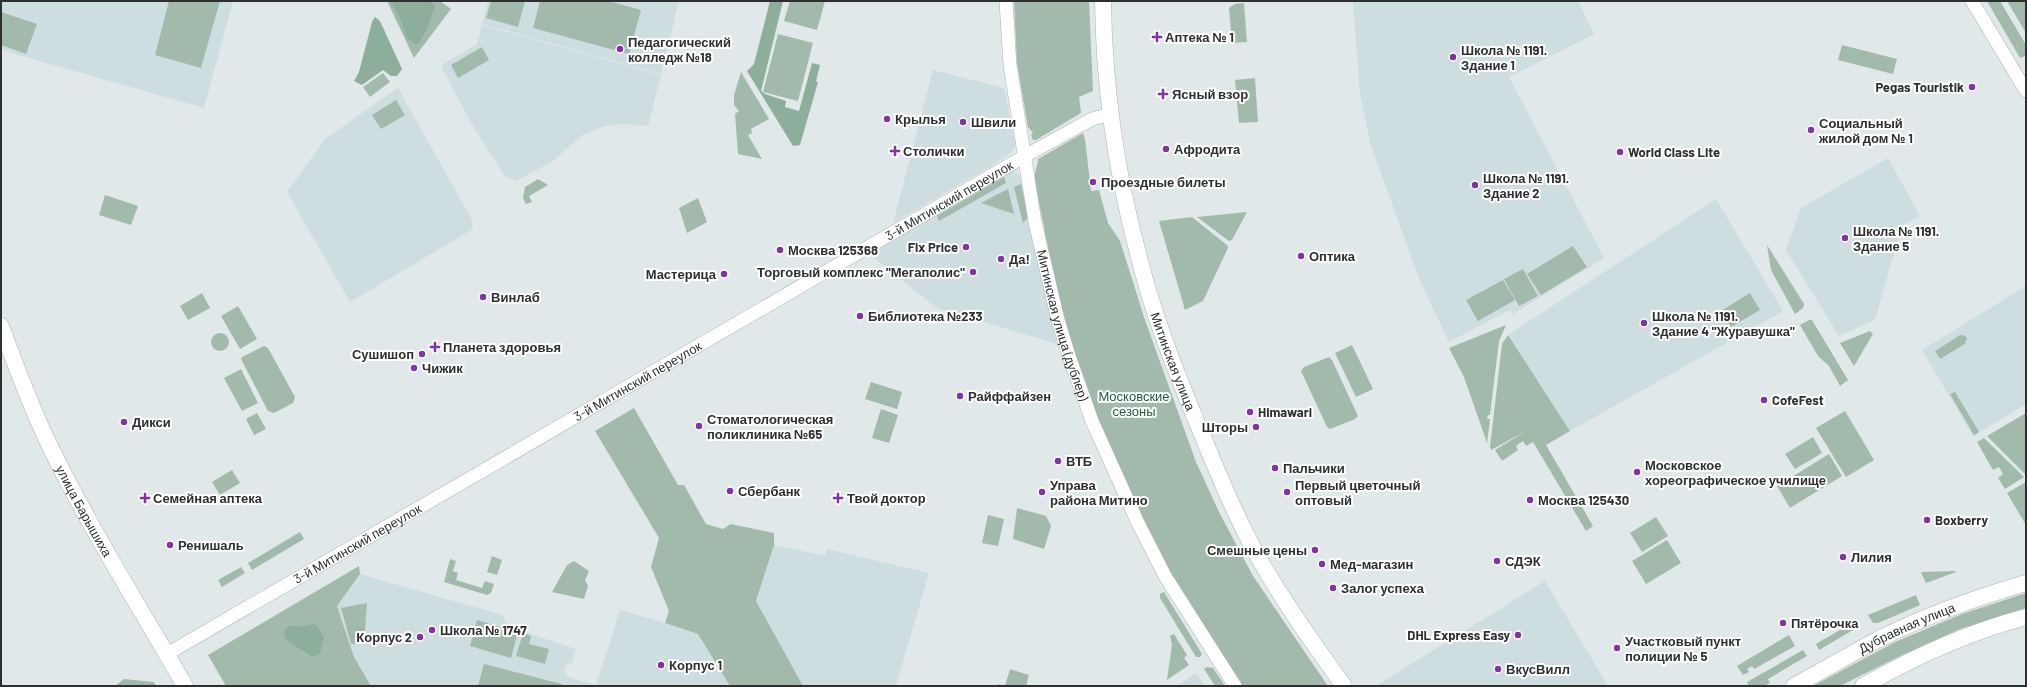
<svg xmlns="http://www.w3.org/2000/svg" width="2027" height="687" font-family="Barlow,sans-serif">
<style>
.built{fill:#cedddf;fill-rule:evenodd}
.green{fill:#a2baac}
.forest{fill:#8cae9b}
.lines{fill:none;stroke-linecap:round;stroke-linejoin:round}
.minor-casing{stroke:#acb2b3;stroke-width:14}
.major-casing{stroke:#acb2b3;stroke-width:17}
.minor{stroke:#fff;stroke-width:13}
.major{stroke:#fff;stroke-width:16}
.poi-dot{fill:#8234a4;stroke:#fff;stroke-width:1.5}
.labels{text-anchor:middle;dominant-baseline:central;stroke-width:4;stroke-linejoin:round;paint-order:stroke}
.poi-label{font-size:13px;font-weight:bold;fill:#2d2f30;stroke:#fff;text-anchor:start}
.street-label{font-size:13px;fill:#2d2f30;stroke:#fff}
.park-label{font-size:13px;fill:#215b41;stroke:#fff}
</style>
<rect width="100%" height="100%" fill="#e1e8e9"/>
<path class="built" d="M1,1H233L204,108L1,50Z
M488,1H679L661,74L482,24Z
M1353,1H1578L1594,34L1509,77L1604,258L1513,314L1511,311L1506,312L1449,342L1420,281L1371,146L1360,95Z
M482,25L661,75L648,126L624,124L606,126L582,135L552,162L515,181L504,175L473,126L442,68V65L477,44Z
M933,70L1004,88L1015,144L1012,152L996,163L893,223Z
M398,88L471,218L473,229L350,302L287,192L325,139Z
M1888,158L1920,216L1902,226L1875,320L1839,336L1786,250L1801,208Z
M1016,172L1020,177L1057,344L937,308L869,254L1009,173Z
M1716,199L1783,311L1570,431L1508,335Z
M2026,286V404L1973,436L1922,350ZM1960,335L1967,341L1965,344L1940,359L1935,351Z
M774,545L825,556L827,549L929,573L896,686H803L756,601Z
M360,574L502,615L507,626L576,649L571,664L567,662L564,672L569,677L596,685L620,610L661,622L698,634L730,686H371L354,657L337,606Z
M1545,581L1608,686H1380L1379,684Z
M1196,673L1205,686H1177Z"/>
<path class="green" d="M169,1H220L201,68L155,55Z
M387,1H440L451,9L414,58Z
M491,1H525L518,27L486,18Z
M540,1H608L641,10L629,54L533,28Z
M790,1H825L817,30L784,21Z
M1014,1H1089L1093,91L1079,97L1081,113L1036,140H1033L1031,135L1033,133L1028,127L1017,63Z
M1987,1H2000L2026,45V57L2025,56L2020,58Z
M2007,1H2026V33Z
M1244,3L1247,42L1232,43L1229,8L1235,4Z
M1,12L37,24L26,54L1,45Z
M778,34L813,43L798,101L763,92Z
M1842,45L1897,59L1893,74L1838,60Z
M482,47L489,60L458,78L451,65Z
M741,72L769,119L751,129L752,133L748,135L762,159L738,154L735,114L739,111L734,105V95Z
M383,73L390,82L370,97L363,87Z
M1255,78L1258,122L1239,123L1235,80Z
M396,100L405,115L381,129L372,115Z
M1083,133L1085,139L1091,191L1099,190L1108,223L1120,241L1145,320L1196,462L1220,514L1253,576L1328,686H1243C1219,649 1192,613 1171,575C1113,470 1064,344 1044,227C1042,213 1034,187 1035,173C1036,168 1038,164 1038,159Z
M1004,177L1006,183L939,221L937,216Z
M538,179L548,185L529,196L532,202L526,204L523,198L525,187Z
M1021,184L1028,217L1023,223L1014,187Z
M1008,189L1014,214L981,203Z
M105,195L138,206L131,225L99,215Z
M698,198L707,222L687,233L679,208Z
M1247,212L1232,240L1229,241L1197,217Z
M1192,217L1228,246V248L1203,301L1185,310L1159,221Z
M1767,245L1804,304L1803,308L1795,314L1771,270Z
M1573,246L1587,267L1541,295L1527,274Z
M1523,269L1538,296L1519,306L1504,279Z
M1503,280L1515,300L1478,321L1466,300Z
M202,293L210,308L188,320L180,306Z
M1750,293L1760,310L1731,327L1721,311Z
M238,306L257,339L240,349L221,316Z
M1809,320H1812L1848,380L1840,386L1829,366L1818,356L1800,325Z
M1506,325L1499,341L1490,415H1488L1487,419H1490L1487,443L1464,377L1449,348Z
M1870,331L1873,334L1854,366L1840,343Z
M211 342a9 9 0 1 1 18 0a9 9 0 1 1-18 0Z
M1508,335L1570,431L1546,445L1593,526L1586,531L1533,442L1526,446L1523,441L1516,446L1518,450L1502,461L1495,450L1526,431L1530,437L1526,431L1491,450L1490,447L1502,344Z
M1960,335L1965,336L1967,338L1965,344L1940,359L1935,351Z
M1352,345L1373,389L1356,397L1335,353Z
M264,346L268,348L295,397L293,403L274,413L268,411L241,359L242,357Z
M1329,357L1332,360L1358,416L1355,419L1330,429L1327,427L1301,371L1304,367Z
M241,369L258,403L242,411L224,378Z
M871,382L902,392L897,409L865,399Z
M1955,392L1979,432L1974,435L1950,394Z
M634,408L678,485H684L706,524L723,529L731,524L774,533V545L756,601L803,686H730L698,634L665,623L669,611L651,567L659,538L595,431Z
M881,409L898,415L889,443L872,438Z
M1845,411L1874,460L1846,477L1816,428Z
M257,413L266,429L254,435L246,419Z
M2026,413V475L1987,436Z
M1813,437L1822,453L1795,469L1785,454Z
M1984,438L2024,477L2005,489L1998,478L2003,474L1999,467L1993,470L1977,442Z
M1829,454L1842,476L1790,508L1777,486Z
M232,470L240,483L220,495L212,482Z
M2026,482V525L2007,493Z
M1017,508L1046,516L1051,526L1044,549L1013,539Z
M988,515L1004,519L998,546L982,543Z
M1656,517L1668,536L1642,552L1630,533Z
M300,532L304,539L252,570L248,563Z
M1667,540L1681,563L1646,584L1632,561Z
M492,556L502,560L497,575L487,572Z
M450,559L456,561L453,571L458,573L456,580L482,588L485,581L494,584L491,593L487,595L444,582Z
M574,561L589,571L585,580L588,586L584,599L552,592L567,565Z
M359,566L360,574L337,606L354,657L371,686H226L208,655Z
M241,567L245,573L222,587L218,580Z
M1955,571L1956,572L1926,583L1921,572Z
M1164,592L1202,654L1200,657H1196L1160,598V594Z
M2026,593V608L1960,629L1900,656L1840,686H1813L1895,642L1962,614Z
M1916,595L1920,605L1878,623H1873L1868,615Z
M367,603L364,643L351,644L341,608Z
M477,620L518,632L511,658L470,646Z
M1857,620L1860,626L1819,650L1816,644Z
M523,633L531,636L529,644L549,649L545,664L516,656Z
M1174,634L1187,655L1184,658L1189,665L1167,680L1172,645L1170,636Z
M1789,635L1795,646L1754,669L1752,666L1747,669L1749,672L1743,675L1737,666Z
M1803,650L1807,656L1768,679L1770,683L1764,686H1749L1747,682Z
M484,664L562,684L561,686H478Z
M1207,667L1213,668L1225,686H1215L1204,669Z
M1010,669L1029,675L1026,686H997L998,684L1005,686Z
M124,679L154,682L156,686H115Z"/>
<path class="forest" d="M390,1H429L435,6L428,27L419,43L415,44C404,37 405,32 401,21C398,14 393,7 390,1Z
M770,1H783L761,91L765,94L786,101L785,107L799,111L812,63L820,65L816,81L818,82L800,145L793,146L747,71L754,64Z
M375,17L380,21L402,69L397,76H391L383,70L362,85L354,81L359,72L372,22Z
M315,624L324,637L320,654L313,657L286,640L284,632L290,625L298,627Z"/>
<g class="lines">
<g class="minor-casing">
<g id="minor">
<path id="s1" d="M1006,1L1010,65L1035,222L1058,320L1069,356L1092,421L1137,521L1165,576L1235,686"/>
<path d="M1972,1L2026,91"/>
<path id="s2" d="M167,654L1025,156L1092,119L1111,114"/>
</g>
</g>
<g class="major-casing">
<g id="major">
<path id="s3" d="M1103,1C1104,88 1117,177 1140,261C1154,317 1176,372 1198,425C1216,468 1234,513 1256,553C1282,600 1313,643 1344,686"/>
<path id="s4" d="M1,326C15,364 29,402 46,438C87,524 138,604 185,686"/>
<path id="s5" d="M1794,686C1822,671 1849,655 1877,640C1925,616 1975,598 2026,583"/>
<path d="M1863,686C1914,657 1969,632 2026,617"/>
</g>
</g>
<use href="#minor" class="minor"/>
<use href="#major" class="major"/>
</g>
<g class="poi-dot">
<path d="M1155 31h4v4h4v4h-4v4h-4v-4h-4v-4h4z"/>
<circle cx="620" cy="49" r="4"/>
<circle cx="1453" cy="57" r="4"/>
<circle cx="1972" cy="87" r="4"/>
<path d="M1161 88h4v4h4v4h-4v4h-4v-4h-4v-4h4z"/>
<circle cx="887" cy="119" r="4"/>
<circle cx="963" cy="122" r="4"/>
<circle cx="1811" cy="130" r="4"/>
<circle cx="1166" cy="149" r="4"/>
<path d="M893 145h4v4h4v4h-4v4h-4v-4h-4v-4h4z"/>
<circle cx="1620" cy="152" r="4"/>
<circle cx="1093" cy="182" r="4"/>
<circle cx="1475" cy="185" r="4"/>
<circle cx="1845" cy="238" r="4"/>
<circle cx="966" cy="247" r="4"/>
<circle cx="780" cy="250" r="4"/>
<circle cx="1301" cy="256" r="4"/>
<circle cx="1001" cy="259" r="4"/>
<circle cx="973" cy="272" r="4"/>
<circle cx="724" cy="274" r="4"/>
<circle cx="483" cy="297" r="4"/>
<circle cx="860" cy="316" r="4"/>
<circle cx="1644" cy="323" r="4"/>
<path d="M433 341h4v4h4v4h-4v4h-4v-4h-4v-4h4z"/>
<circle cx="422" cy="354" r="4"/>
<circle cx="414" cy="368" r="4"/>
<circle cx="960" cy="396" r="4"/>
<circle cx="1764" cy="400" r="4"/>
<circle cx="1250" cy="412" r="4"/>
<circle cx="124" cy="422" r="4"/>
<circle cx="699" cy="426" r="4"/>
<circle cx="1256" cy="427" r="4"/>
<circle cx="1058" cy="461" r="4"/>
<circle cx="1275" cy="468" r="4"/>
<circle cx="1637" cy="472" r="4"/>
<circle cx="730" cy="491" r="4"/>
<circle cx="1042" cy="492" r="4"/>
<circle cx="1287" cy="492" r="4"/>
<path d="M143 492h4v4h4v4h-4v4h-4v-4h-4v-4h4z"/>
<path d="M836 492h4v4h4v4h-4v4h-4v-4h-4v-4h4z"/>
<circle cx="1530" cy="500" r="4"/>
<circle cx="1927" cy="520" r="4"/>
<circle cx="170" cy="545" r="4"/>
<circle cx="1315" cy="550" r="4"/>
<circle cx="1843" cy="557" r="4"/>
<circle cx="1497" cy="561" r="4"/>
<circle cx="1322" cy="564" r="4"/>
<circle cx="1333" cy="588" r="4"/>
<circle cx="1783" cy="623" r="4"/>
<circle cx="432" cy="630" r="4"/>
<circle cx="1518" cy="635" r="4"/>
<circle cx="420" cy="637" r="4"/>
<circle cx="1617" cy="648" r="4"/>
<circle cx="661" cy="665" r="4"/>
<circle cx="1498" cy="669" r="4"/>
</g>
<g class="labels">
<g class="poi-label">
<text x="1165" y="37">Аптека № 1</text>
<text x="628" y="42">Педагогический<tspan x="628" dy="15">колледж №18</tspan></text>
<text x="1461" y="50">Школа № 1191.<tspan x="1461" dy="15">Здание 1</tspan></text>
<text x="1964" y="87" text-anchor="end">Pegas Touristik</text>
<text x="1172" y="94">Ясный взор</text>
<text x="895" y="119">Крылья</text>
<text x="971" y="122">Швили</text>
<text x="1819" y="123">Социальный<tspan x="1819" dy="15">жилой дом № 1</tspan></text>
<text x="1174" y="149">Афродита</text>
<text x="903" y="151">Столички</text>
<text x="1628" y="152">World Class Lite</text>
<text x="1483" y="178">Школа № 1191.<tspan x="1483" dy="15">Здание 2</tspan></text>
<text x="1101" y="182">Проездные билеты</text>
<text x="1853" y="231">Школа № 1191.<tspan x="1853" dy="15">Здание 5</tspan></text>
<text x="958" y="247" text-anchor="end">Fix Price</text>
<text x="788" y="250">Москва 125368</text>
<text x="1309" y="256">Оптика</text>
<text x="1009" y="259">Да!</text>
<text x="965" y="272" text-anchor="end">Торговый комплекс "Мегаполис"</text>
<text x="716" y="274" text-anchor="end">Мастерица</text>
<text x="491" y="297">Винлаб</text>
<text x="868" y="316">Библиотека №233</text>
<text x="1652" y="316">Школа № 1191.<tspan x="1652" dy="15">Здание 4 "Журавушка"</tspan></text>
<text x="443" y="347">Планета здоровья</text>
<text x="414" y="354" text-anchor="end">Сушишоп</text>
<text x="422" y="368">Чижик</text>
<text x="968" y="396">Райффайзен</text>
<text x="1772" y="400">CofeFest</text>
<text x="1258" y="412">Himawari</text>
<text x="707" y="419">Стоматологическая<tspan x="707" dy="15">поликлиника №65</tspan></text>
<text x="132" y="422">Дикси</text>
<text x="1248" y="427" text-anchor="end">Шторы</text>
<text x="1066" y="461">ВТБ</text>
<text x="1645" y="465">Московское<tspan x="1645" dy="15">хореографическое училище</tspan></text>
<text x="1283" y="468">Пальчики</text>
<text x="1050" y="485">Управа<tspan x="1050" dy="15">района Митино</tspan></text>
<text x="1295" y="485">Первый цветочный<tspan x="1295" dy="15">оптовый</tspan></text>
<text x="738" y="491">Сбербанк</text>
<text x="153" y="498">Семейная аптека</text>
<text x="847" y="498">Твой доктор</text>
<text x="1538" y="500">Москва 125430</text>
<text x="1935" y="520">Boxberry</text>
<text x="178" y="545">Ренишаль</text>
<text x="1307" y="550" text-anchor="end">Смешные цены</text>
<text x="1851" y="557">Лилия</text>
<text x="1505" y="561">СДЭК</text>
<text x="1330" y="564">Мед-магазин</text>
<text x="1341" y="588">Залог успеха</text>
<text x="1791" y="623">Пятёрочка</text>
<text x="440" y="630">Школа № 1747</text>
<text x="1510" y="635" text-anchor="end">DHL Express Easy</text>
<text x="412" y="637" text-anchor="end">Корпус 2</text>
<text x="1625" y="641">Участковый пункт<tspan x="1625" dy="15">полиции № 5</tspan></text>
<text x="669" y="665">Корпус 1</text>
<text x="1506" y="669">ВкусВилл</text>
</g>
<g class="street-label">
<text stroke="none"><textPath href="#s2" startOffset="904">3-й Митинский переулок</textPath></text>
<text stroke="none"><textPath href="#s1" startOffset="330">Митинская улица (дублер)</textPath></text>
<text stroke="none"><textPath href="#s3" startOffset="369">Митинская улица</textPath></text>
<text stroke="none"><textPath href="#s2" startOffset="544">3-й Митинский переулок</textPath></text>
<text stroke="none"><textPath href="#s4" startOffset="203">улица Барышиха</textPath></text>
<text stroke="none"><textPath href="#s2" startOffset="220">3-й Митинский переулок</textPath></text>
<text stroke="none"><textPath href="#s5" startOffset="127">Дубравная улица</textPath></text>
</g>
<g class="park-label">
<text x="1134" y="396">Московские<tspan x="1134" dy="15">сезоны</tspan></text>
</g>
</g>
<rect width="2027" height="687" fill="none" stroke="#2d2f30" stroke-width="4"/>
</svg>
